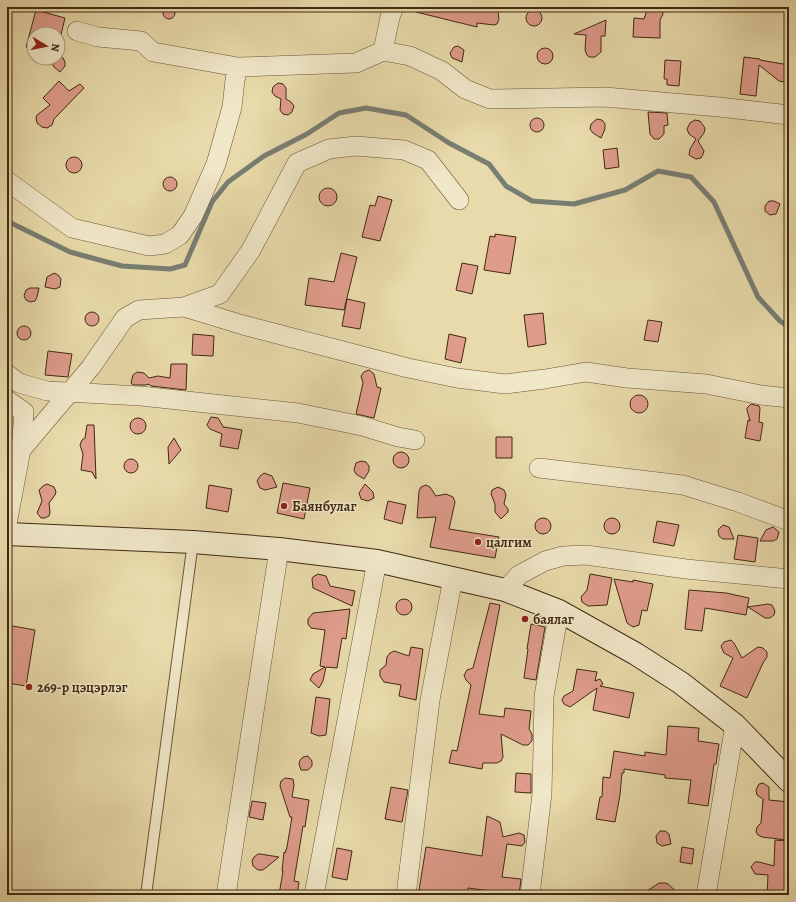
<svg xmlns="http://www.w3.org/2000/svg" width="796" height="902" font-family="Alegreya,serif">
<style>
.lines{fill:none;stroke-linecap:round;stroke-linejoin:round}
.stream{stroke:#787e73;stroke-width:5}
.building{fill:#df9c8b;stroke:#402911}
.lane-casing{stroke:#6a5537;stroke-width:12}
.street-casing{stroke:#6a5537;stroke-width:20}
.secondary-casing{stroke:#402911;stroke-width:24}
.lane{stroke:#f0e7c8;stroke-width:10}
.street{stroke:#f0e7c8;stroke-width:19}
.secondary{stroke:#f0e7c8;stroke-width:22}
.poi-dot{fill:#8f2418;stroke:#f0e7c8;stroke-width:1.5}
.labels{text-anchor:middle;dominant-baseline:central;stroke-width:3;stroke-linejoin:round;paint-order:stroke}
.poi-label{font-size:14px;font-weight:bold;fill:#402911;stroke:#f0e7c8;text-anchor:start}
</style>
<rect width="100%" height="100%" fill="#e8daaa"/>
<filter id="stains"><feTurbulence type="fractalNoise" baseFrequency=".005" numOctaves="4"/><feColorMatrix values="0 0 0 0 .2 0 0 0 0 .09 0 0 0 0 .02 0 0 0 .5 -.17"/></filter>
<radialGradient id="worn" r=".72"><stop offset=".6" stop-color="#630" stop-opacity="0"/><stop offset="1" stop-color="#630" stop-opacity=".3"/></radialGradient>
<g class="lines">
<path class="stream" d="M7,221L70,252L122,266L170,269L185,265L212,202L228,182L264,156L307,134L339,113L366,108L406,115L449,143L489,164L506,186L532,201L574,204L625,190L658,171L691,177L714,202L758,297L780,321L789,327"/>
</g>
<path class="building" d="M163 13a6 6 0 1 1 12 0a6 6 0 1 1-12 0Z
M417,7H469L485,11L493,9L498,12L499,19L497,24L494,25L477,23V27L416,12Z
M648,7H662L663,14L660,20V38L633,37L634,18L644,19Z
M36,10L65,18L58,47V34H34V49L26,47Z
M526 18a8 8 0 1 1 16 0a8 8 0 1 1-16 0Z
M606,20L605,36H601V52L595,57H589L587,55L585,50L586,35L574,34Z
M458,46L464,50L462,62L452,58L450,53L454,47Z
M537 56a8 8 0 1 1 16 0a8 8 0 1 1-16 0Z
M58,54L63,58L65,62V66L60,72L54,67L52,63L53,58H58Z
M744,57L760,59V60L789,65V83L779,81L759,65L756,96L740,94Z
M665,60L681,61L679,86L667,85V79H664Z
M59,81L69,91L80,84L84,88L54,119L52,125L47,128L42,127L37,123L36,118L37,115L50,105L43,98Z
M278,83L283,84L286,88V99L291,102L294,106L292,112L288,115L283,114L280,110L281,99L275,96L272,92L273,87Z
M648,112L667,113L668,125L664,126V134L659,139H654L650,134Z
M530 125a7 7 0 1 1 14 0a7 7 0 1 1-14 0Z
M597,119L602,120L605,124V129L601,138L593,133L590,129L591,124Z
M695,120L700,121L705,128L704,133L698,141L704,151L703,154L701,158L696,159L689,155L690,149L696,139L689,134L687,129L690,123Z
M617,148L619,167L605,169L603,150Z
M66 165a8 8 0 1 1 16 0a8 8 0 1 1-16 0Z
M163 184a7 7 0 1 1 14 0a7 7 0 1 1-14 0Z
M319 197a9 9 0 1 1 18 0a9 9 0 1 1-18 0Z
M378,196L392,200L380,241L362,237L370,205L375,206Z
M769,201H774L780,204L776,214L770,215L765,211V206Z
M495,234L516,237L510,274L484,270L490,236L495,237Z
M341,253L357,257L344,310L305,305L309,278L334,282Z
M462,263L478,266L472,294L456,290Z
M54,273L58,275L61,279L60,287L55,289L45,287L47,277Z
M39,288L37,297L35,301L30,302L26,300L24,296L26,290L30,288Z
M347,299L365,303L360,329L342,326Z
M85 319a7 7 0 1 1 14 0a7 7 0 1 1-14 0Z
M543,313L546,344L528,347L524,315Z
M648,320L662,322L658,342L644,340Z
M17 333a7 7 0 1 1 14 0a7 7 0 1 1-14 0Z
M193,334L214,336L213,356L192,355Z
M449,334L466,338L461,363L445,359Z
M48,351L72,354L68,377L45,375Z
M171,364H187L186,390L151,386L149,384L146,385H133L131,383L133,375L137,372L144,373L149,378L158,376L170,378Z
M369,370L374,374L377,387L381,388L374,418L356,414L363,383L361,376L364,372Z
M630 404a9 9 0 1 1 18 0a9 9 0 1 1-18 0Z
M751,404L759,406L760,408L759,422L763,423L760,441L745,438L748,420L750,421L747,410V408Z
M211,417L218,418L224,428V427L242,430L238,449L220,446L222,434L210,429L207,425Z
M130 426a8 8 0 1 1 16 0a8 8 0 1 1-16 0Z
M87,425H94L96,479L92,472L81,470L83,454L80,445L82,440L85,438Z
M496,437H512V458H496Z
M174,438L181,450L169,464L168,447Z
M393 460a8 8 0 1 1 16 0a8 8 0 1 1-16 0Z
M124 466a7 7 0 1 1 14 0a7 7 0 1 1-14 0Z
M361,461L366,462L369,466V471L364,479L356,474L354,470L356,463Z
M264,473L272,476L277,487L265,490L260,488L257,481L260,476Z
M283,483L310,488L304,519L277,513Z
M47,484L54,487L56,492L55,495L49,503L50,512L49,516L45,518H41L37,513L42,501L39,490L43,486Z
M365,484L373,492L374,498L368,501L361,499L359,493Z
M209,485L232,489L228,512L206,508Z
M426,485L430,487L436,496L446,494L453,497L455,502L449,529L499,537L495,558L430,547L436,517L417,518L419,491L421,487Z
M498,487L504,490L506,495L504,504L508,509V512L501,519L495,512V504L491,494L492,490Z
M388,501L406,505L402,524L384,519Z
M535 526a8 8 0 1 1 16 0a8 8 0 1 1-16 0Z
M604 526a8 8 0 1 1 16 0a8 8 0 1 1-16 0Z
M657,521L679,525L674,546L653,542Z
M723,525L729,527L734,539H723L719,536L718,530Z
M773,527L779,532L777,539L773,541H760L766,530Z
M738,535L758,538L755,562L734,559Z
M318,574L326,576L330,586L355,591L352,606L313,588L312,579L313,577Z
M590,574L612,578L607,605L588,606L582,602L581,597L587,590Z
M614,579L633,582V580L653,584L647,611L642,610L639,625L633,627L627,623Z
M689,590L726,593L749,598L746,615L705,608L702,631L685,629Z
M396 607a8 8 0 1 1 16 0a8 8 0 1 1-16 0Z
M490,603L500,605L479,714L504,717L505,708L531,711L529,729L532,734V741L528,745H523L501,734L503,757L501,761L497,763H483L482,769L449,763L452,750L457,751L471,685L466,680L464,675L467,670L473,668Z
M768,604L772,605L775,611L774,615L770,618H765L748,607Z
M350,609L346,639L342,638L337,668L326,667L323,681L319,688L310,680L313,674L325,667L320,666L325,630L311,628L308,624V619L313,613Z
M531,624L545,627L536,680L524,678L528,649H527Z
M7,625L35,630L26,686L7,683Z
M731,640L734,643L742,658L758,647L763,648L767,652V657L763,663L747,698L720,686L733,658L724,653L721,646L724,642Z
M411,647L423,649L416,700L399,696L401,685L384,682L380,676V670L386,665L387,657L390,653L394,651L409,656Z
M577,669L597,672L595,681L600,679L603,684L600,686L634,693L629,718L593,710L597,688L570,707L564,704L562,700L564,696L573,691Z
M316,697L330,699L326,735L319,736L311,733Z
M668,726L699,728L698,741L719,744L716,764H714L708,806L688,803L691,780L665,778V775L624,769V773H622L620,795L615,822L596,819L600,797H602L603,777L610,778L614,751L645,756V752L666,755Z
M308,756L312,761V766L308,770H301L299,764L300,760L303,757Z
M516,773L531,774V793L515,792Z
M285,778L293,779L294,785L292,797L309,800L305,827L303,826L294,881L299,882L297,895H279L283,871H282L284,852L285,853L287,847L292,817H290L280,786L281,781Z
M763,783L769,787V800L789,802L786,840L762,837L758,835L756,832L757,827L761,823L763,800H764L757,795L756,790L759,784Z
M391,787L408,790L402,822L385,819Z
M252,801L266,803L263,820L249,817Z
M487,816L500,822L503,837L519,833L524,835L525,842L522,846L507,844L502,877L521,879L519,895H498V892L468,888L467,895H453L419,890L426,847L482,856Z
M660,831H665L669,834L671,844L662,846L657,843L656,836Z
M775,840L788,841L787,869L789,870V875H787L786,895H767L768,875L755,874L751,867L755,862H759L774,866Z
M682,847L694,849L692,864L680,862Z
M337,848L352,851L347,880L332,877Z
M258,854H260L279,857L263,870H258L253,866L252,861L254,857Z
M659,883H665L668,884L680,895H641Z"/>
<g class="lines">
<g class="lane-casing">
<path id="lane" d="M146,895L193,542"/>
</g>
<g class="street-casing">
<path id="street" d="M77,31L98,37L141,41L153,52L238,67
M383,51L390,17L394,7
M7,181L72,228L149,246L165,244L180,235L193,216L216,164L232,107L235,80L238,67L356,63L383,51L410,56L442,71L465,89L490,99L605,97L719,107L789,115
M184,307L220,294L251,250L297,163L329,149L356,146L404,150L428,160L459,200
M7,374L19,383L47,391L141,396L298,413L362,426L398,437L415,440
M7,400L24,412L21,450
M539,468L683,485L738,502L789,521
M7,524L21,450L91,367L125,318L139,310L184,307L243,325L408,368L457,378L505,384L545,379L586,372L627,378L706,384L761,395L789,398
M505,590L519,575L545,561L563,556L586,555L686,569L789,579
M226,895L279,549
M314,895L377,561
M406,895L430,700L453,578
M530,895L542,794L544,696L559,611
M706,895L735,725"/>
</g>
<g class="secondary-casing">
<path id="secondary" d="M7,534L193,542L279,549L377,561L505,590L559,611L636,654L681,683L735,725L789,781"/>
</g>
<use href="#lane" class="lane"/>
<use href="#street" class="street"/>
<use href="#secondary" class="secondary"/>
</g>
<g class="poi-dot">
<circle cx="284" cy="506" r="4"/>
<circle cx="478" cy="542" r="4"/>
<circle cx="525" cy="619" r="4"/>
<circle cx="29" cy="687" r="4"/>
</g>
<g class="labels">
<g class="poi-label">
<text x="292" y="506">Баянбулаг</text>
<text x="486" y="542">цалгим</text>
<text x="533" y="619">баялаг</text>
<text x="37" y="687">269-р цэцэрлэг</text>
</g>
</g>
<rect width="796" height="902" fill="none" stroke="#e8daaa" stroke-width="24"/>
<rect x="8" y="8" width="780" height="886" fill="none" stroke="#402911" stroke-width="2"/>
<rect x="12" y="12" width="772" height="878" fill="none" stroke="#402911"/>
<g transform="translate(46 46) rotate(100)"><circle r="19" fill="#f0e7c8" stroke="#aa9b7f"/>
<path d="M0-3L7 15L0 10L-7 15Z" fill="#8f2418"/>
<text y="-6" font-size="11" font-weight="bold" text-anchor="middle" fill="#402911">N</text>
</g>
<rect width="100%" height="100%" filter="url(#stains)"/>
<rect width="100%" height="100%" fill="url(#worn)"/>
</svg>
